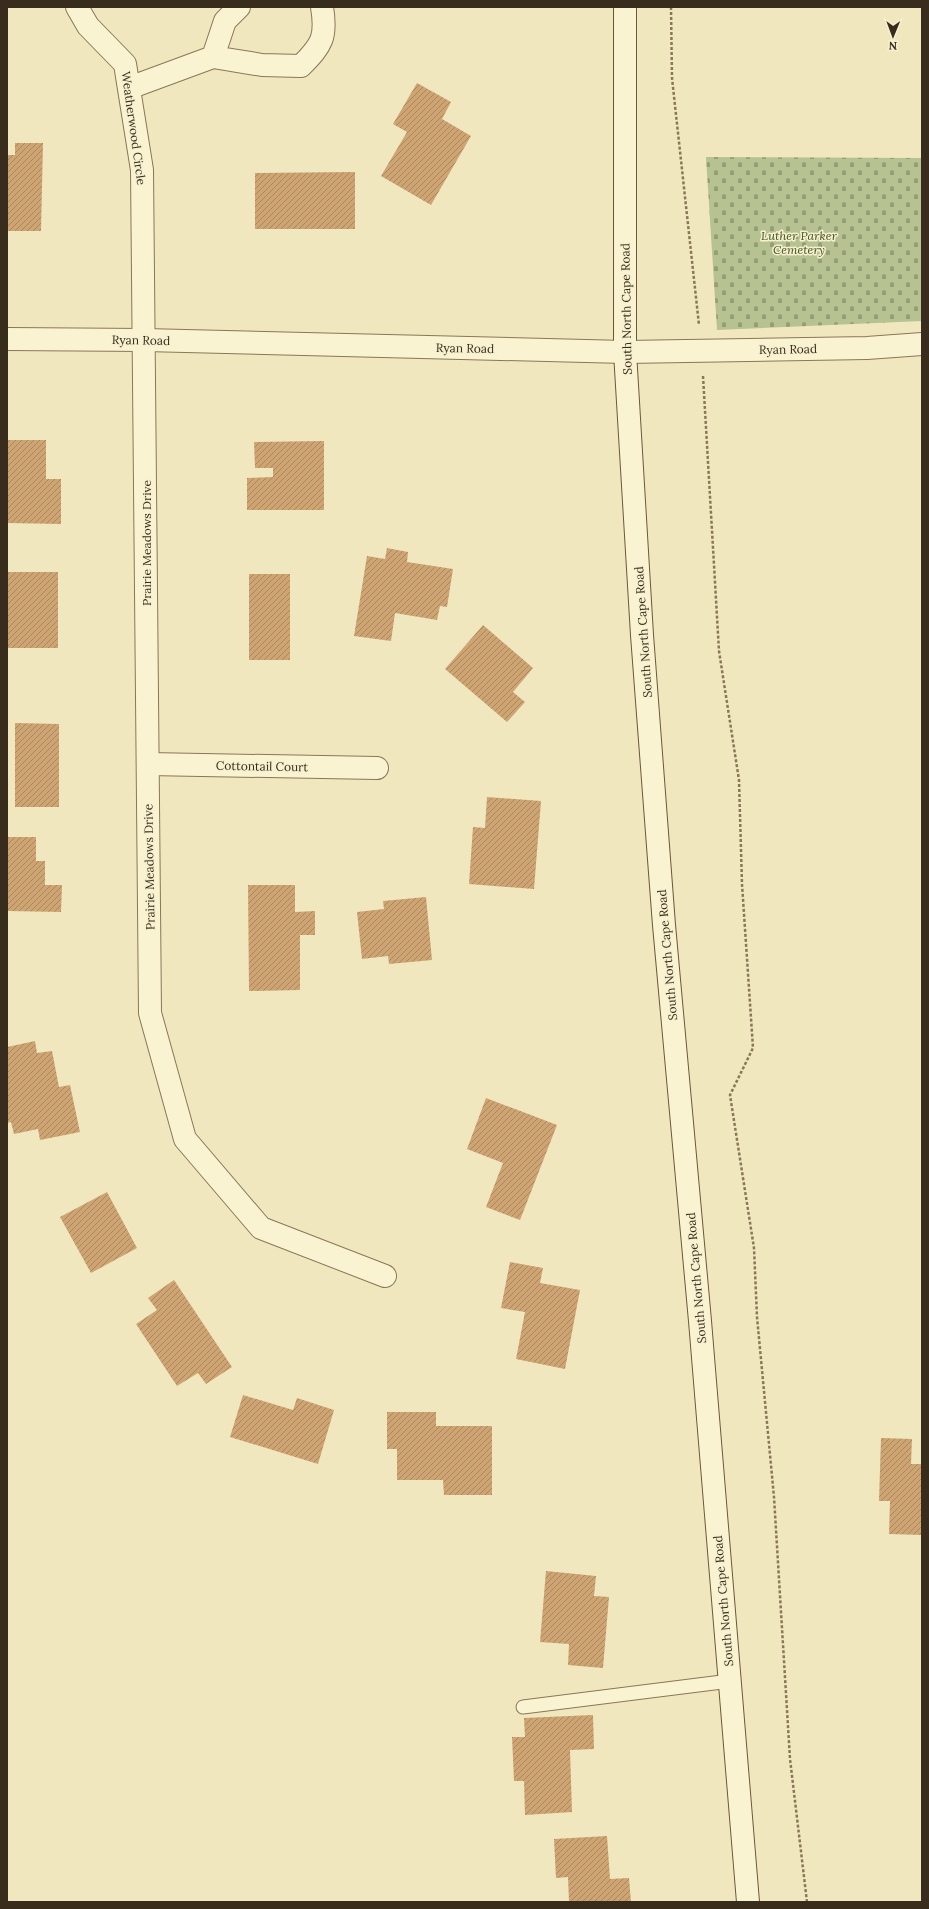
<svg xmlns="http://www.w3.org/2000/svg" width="929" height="1909" font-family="Lora,serif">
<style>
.cemetery{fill:url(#cemetery-stones)}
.building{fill:url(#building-hatch)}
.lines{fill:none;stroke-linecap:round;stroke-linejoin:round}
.service-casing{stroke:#897757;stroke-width:15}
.minor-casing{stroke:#897757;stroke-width:24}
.tertiary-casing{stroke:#897757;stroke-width:24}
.secondary-casing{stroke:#6b583a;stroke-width:24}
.path{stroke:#897757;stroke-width:2.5;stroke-dasharray:3 2;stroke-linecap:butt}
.service{stroke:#faf3d2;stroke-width:13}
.minor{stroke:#faf3d2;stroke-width:22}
.tertiary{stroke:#faf3d2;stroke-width:22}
.secondary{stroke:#faf3d2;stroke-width:22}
.labels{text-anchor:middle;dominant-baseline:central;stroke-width:3;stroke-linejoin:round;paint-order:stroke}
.street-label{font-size:12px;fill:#382d1c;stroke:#f7f0cf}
.park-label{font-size:12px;font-style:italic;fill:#425522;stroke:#f7f0cf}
</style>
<defs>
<pattern id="cemetery-stones" width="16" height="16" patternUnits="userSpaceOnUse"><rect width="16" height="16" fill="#b7c292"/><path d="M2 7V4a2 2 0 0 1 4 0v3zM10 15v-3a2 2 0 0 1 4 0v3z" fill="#969e76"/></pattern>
<pattern id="building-hatch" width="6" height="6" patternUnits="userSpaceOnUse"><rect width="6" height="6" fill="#cfa473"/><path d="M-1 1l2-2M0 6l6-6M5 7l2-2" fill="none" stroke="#a9865e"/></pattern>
</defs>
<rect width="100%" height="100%" fill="#f0e7bf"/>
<path class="cemetery" d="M706,157L922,158V321L717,330Z"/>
<path class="building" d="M417,83L451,102L442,119L471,136L431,205L381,176L407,132L393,124Z
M15,143H43L41,231H7V155H15Z
M355,172V229H255V173Z
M7,440H46V479H61V524L7,523Z
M324,441V510H247V478L273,477V468H255L254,442Z
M387,548L408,552L407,562L453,569L447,607L440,606L437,620L395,613L391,641L354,636L367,556L385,559Z
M7,572H58V648H7Z
M249,574H290V660H249Z
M483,625L533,668L513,692L525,702L507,722L445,669Z
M15,723L59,724V807H15Z
M487,797L541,801L534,889L469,884L473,827L485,828Z
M7,837H36V861H45V885H62L61,912L7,911Z
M248,885H295V912L315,911V935H300V990L249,991Z
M426,897L432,960L389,964L388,956L362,959L357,912L384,909L383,901Z
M35,1041L37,1053L52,1051L59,1087L70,1085L80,1132L40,1140L38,1129L14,1134L11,1122L7,1123V1047Z
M486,1098L557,1125L520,1220L486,1207L503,1163L467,1149Z
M107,1192L137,1248L91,1273L60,1217Z
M510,1262L543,1268L540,1283L580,1290L565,1369L516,1359L525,1312L501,1308Z
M174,1280L232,1367L206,1384L198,1373L177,1386L136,1324L157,1310L148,1298Z
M243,1395L293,1410L297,1398L334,1410L318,1464L230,1437Z
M387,1412H436V1426H492V1495H444L443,1480H397V1449H387Z
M881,1438L912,1439L911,1464H922V1535L889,1534L890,1501H879Z
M546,1571L596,1576L594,1596L609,1597L603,1668L568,1665L569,1644L540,1642Z
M593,1715L594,1749L570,1750L572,1812L525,1815L524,1781H514L512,1737H525L524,1718Z
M607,1836L610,1879L629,1878L631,1902H569L568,1877L556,1878L554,1839Z"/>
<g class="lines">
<g class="service-casing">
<path id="service" d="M523,1707L730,1681"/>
</g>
<g class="minor-casing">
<path id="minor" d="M77,7L88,26L125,64L142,170L150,1013L185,1139L261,1228L385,1276
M213,57L225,21L239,7
M129,88L213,57L262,65L301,66C322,45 327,37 322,7
M625,352L867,348L922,344
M148,764L377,768"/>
</g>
<g class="tertiary-casing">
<path id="tertiary" d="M7,339L145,340L625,352"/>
</g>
<g class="secondary-casing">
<path id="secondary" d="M625,7V352L642,635L664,925L700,1321L748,1902"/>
</g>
<path class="path" d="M671,7L672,78L699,325
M703,376L719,651L739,780L742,884L753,1048L730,1095L754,1248L757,1317L774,1497L790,1759L807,1902"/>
<use href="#service" class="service"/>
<use href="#minor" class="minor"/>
<use href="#tertiary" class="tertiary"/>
<use href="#secondary" class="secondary"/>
</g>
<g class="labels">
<g class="street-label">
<text transform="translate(134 128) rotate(82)">Weatherwood Circle</text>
<text transform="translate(626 309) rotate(-91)">South North Cape Road</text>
<text transform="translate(141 340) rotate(1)">Ryan Road</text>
<text transform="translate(465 348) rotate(1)">Ryan Road</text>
<text transform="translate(788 349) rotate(-1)">Ryan Road</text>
<text transform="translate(146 543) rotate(-90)">Prairie Meadows Drive</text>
<text transform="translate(643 632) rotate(-94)">South North Cape Road</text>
<text transform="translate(262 766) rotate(1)">Cottontail Court</text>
<text transform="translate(149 867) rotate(-91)">Prairie Meadows Drive</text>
<text transform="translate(667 955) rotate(-95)">South North Cape Road</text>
<text transform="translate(696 1278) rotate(-95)">South North Cape Road</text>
<text transform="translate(723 1601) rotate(-95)">South North Cape Road</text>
</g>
<g class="park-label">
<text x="799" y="235">Luther Parker<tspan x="799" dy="14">Cemetery</tspan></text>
</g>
</g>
<rect width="929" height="1909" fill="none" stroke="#382d1c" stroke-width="16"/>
<g transform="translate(893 36) rotate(181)" stroke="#f7f0cf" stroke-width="3" paint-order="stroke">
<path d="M0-3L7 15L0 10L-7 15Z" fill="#382d1c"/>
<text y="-6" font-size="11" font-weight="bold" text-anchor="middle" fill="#382d1c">N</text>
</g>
</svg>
